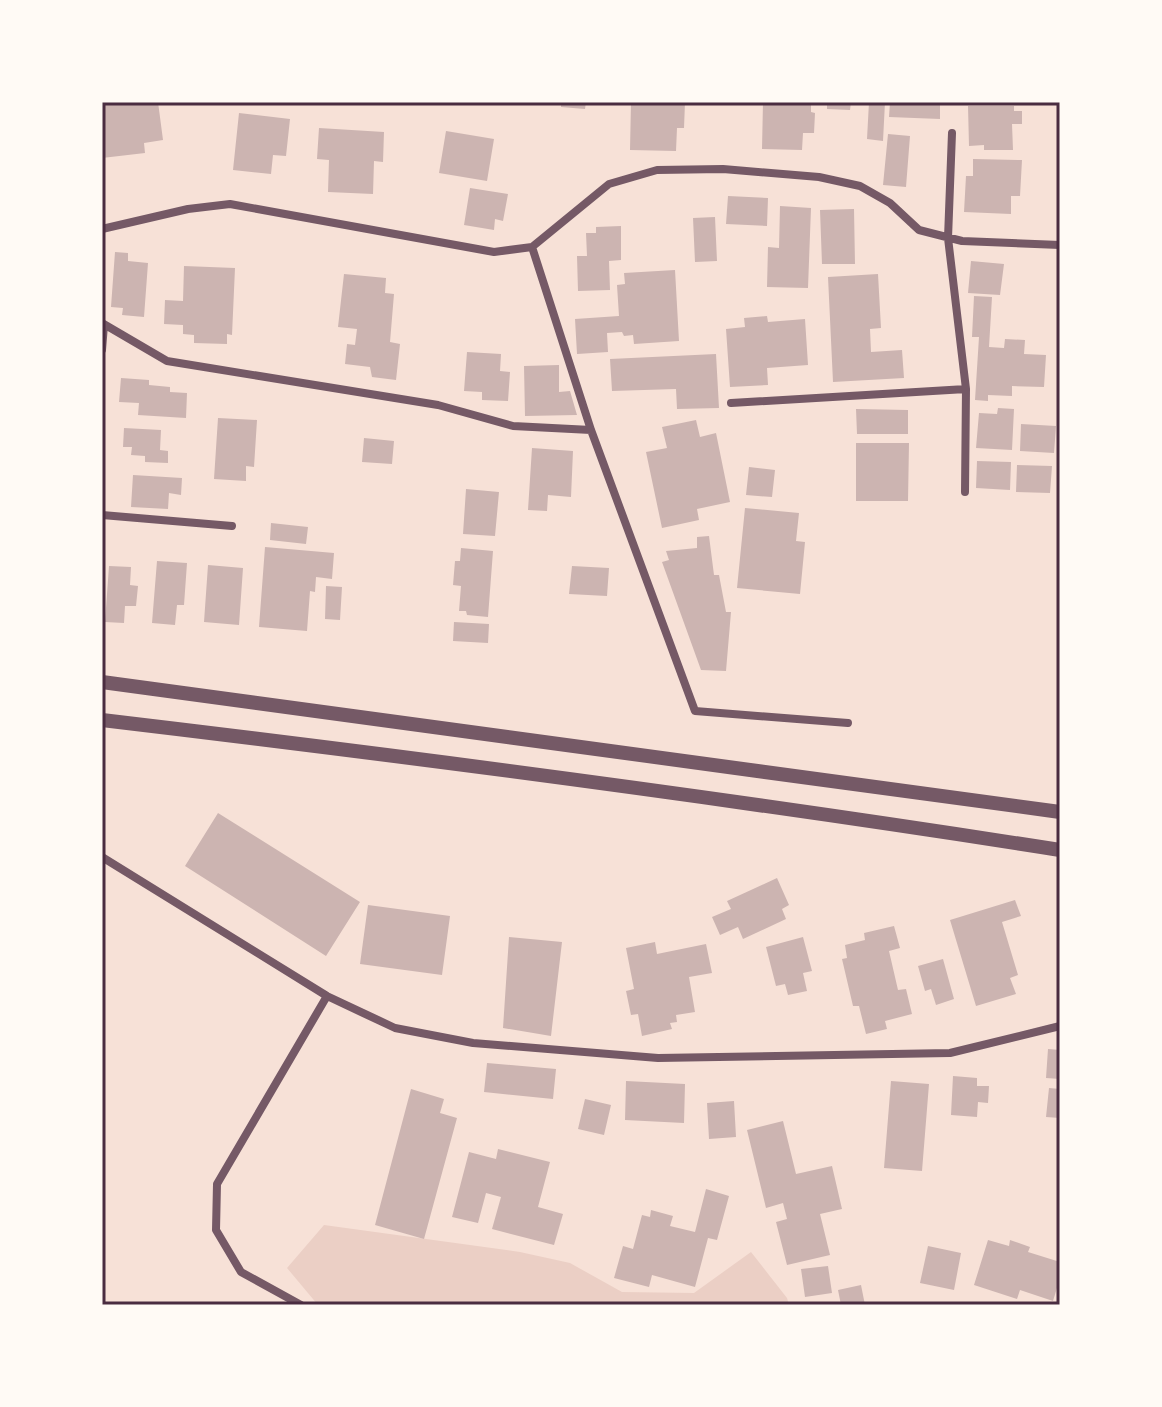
<svg xmlns="http://www.w3.org/2000/svg" width="1162" height="1407" font-family="'Space Grotesk',sans-serif">
<style>
.green{fill:#ebcfc5}
.building{fill:#ccb4b1}
.lines{fill:none;stroke-linecap:round;stroke-linejoin:round}
.minor{stroke:#755966;stroke-width:8}
.tertiary{stroke:#755966;stroke-width:14}
.neatline{fill:none;stroke:#4a2c40;stroke-width:3}
</style>
<rect width="100%" height="100%" fill="#f7e1d7"/>
<path class="green" d="M324,1225L520,1252L570,1263L622,1292L694,1293L751,1252L787,1298L789,1305H318L287,1268Z"/>
<path class="building" d="M102,102H158L163,140L144,143L145,153L102,158Z
M561,102H586L585,109L561,107Z
M631,102H685L684,128H677L676,151L630,150Z
M763,102H811V112L815,113L814,133H803L802,150L762,149Z
M827,102H851L850,110L827,109Z
M869,102H885L883,141L867,139Z
M890,102H940V119L889,117Z
M968,106H1014V111H1022V124H1012L1013,150H984V145L969,146Z
M239,113L290,119L286,156L273,155L271,174L233,170Z
M319,128L384,132L383,162L374,161L373,194L328,192L329,160L317,159Z
M446,131L494,139L487,181L439,173Z
M888,134L910,136L906,187L883,185Z
M973,159L1022,160L1020,196H1011V214L964,212L966,176H973Z
M470,188L508,194L503,221L495,219L494,230L464,225Z
M728,196L768,198L767,226L726,224Z
M780,206L811,208L808,288L767,287L768,247L779,248Z
M854,209L855,264H822L820,210Z
M715,217L717,261L695,262L693,218Z
M621,226V260L609,261L610,290L578,291L577,256H587L586,233H596V227Z
M115,252L128,253V261L148,263L144,317L122,315L123,308L111,307Z
M971,261L1004,264L1000,295L968,293Z
M184,266L235,268L232,335L227,334V344L194,343V335L183,334V325L164,324L165,300L183,301Z
M675,270L679,341L634,344L633,335L624,336L622,332L607,333L608,352L577,354L575,319L619,316L617,285L625,284L624,273Z
M344,274L386,278L385,293L394,294L390,342L400,344L396,380L372,377L370,367L345,364L347,344L355,345L357,329L338,327Z
M878,274L881,328L870,329L871,352L902,350L904,378L833,382L828,277Z
M974,296L992,297L989,347L1004,348L1005,339L1025,340L1024,354L1046,355L1044,387L1012,386V396L988,395V401L975,400L979,337H972Z
M767,316L768,322L805,319L808,365L767,368L768,385L730,387L726,329L745,327L744,318Z
M467,352L501,354L500,371L510,372L508,401L482,400V392L464,391Z
M716,354L719,408L677,409L676,389L612,391L610,359Z
M559,365V392L570,391L577,415L525,416L524,366Z
M121,378L149,380V385L170,387V392L187,393L186,418L138,415L139,403L119,402Z
M998,408L1014,409L1012,450L976,448L979,413L997,414Z
M856,409L908,410V434H857Z
M218,418L257,420L254,467L246,466V481L214,479Z
M696,420L700,437L716,433L730,502L697,509L699,520L662,528L646,452L667,448L662,427Z
M1021,424L1056,426L1054,453L1020,451Z
M124,428L161,430L160,450L168,451V463L145,462V456L131,455L132,447H123Z
M364,438L394,441L392,464L362,462Z
M856,443H909L908,501H856Z
M532,448L573,451L571,497L548,495L547,511L528,510Z
M977,461L1011,462L1010,490L976,488Z
M1017,465L1052,466L1050,493L1016,492Z
M749,467L775,470L772,497L746,495Z
M133,475L182,478L181,495L169,493L168,509L131,507Z
M466,489L499,492L495,536L463,534Z
M745,508L799,513L796,541L805,542L800,594L737,588Z
M271,523L308,527L306,544L270,540Z
M709,536L714,575H719L726,612H731L726,671L701,670L662,562L669,560L666,551L697,548V537Z
M265,547L334,553L332,579L316,577L315,592L310,591L307,631L259,627Z
M461,548L493,551L488,617L467,615L466,611H459L461,586L453,585L455,561H460Z
M157,561L187,563L184,605H177L175,625L152,623Z
M208,565L243,568L239,625L204,622Z
M109,566L131,567L130,585L138,586L136,606H125L124,623L105,622Z
M572,566L609,568L607,596L569,594Z
M326,586L342,587L340,620L325,619Z
M454,622L489,624L488,643L453,641Z
M218,813L360,902L326,956L185,866Z
M777,878L789,905L782,909L786,919L743,939L738,927L720,935L712,917L731,909L727,901Z
M1015,900L1021,916L1002,922L1018,975L1010,978L1016,994L976,1006L950,920Z
M368,905L450,916L442,975L360,964Z
M894,926L900,948L889,951L898,990L906,989L912,1014L885,1021L887,1029L866,1034L859,1006H853L842,959L847,958L845,945L865,940L864,933Z
M509,937L562,942L551,1036L503,1028Z
M803,937L812,971L803,973L807,991L788,995L785,984L776,986L766,947Z
M655,942L657,954L706,944L712,973L689,977L695,1012L676,1015L677,1022L670,1023L672,1029L642,1036L638,1014L631,1015L626,991L634,989L626,948Z
M943,959L954,999L936,1005L931,989L925,991L918,966Z
M1048,1049L1060,1050V1079L1046,1078Z
M487,1063L556,1069L553,1099L484,1092Z
M953,1076L977,1078V1086H989L988,1103L978,1102L977,1117L951,1115Z
M626,1081L685,1084L684,1123L625,1120Z
M891,1081L929,1084L922,1171L884,1168Z
M1049,1088L1060,1089V1118L1046,1117Z
M411,1089L444,1099L440,1113L457,1118L424,1239L375,1225Z
M585,1099L611,1105L604,1135L578,1129Z
M734,1101L736,1137L709,1139L707,1103Z
M783,1121L796,1174L832,1166L842,1209L820,1214L830,1255L787,1265L776,1222L787,1219L783,1203L766,1208L747,1130Z
M498,1149L550,1162L538,1207L563,1214L554,1245L492,1229L501,1197L486,1193L478,1223L452,1217L469,1152L496,1159Z
M706,1189L729,1196L717,1240L708,1238L695,1287L652,1275L649,1287L614,1278L623,1246L633,1249L642,1215L650,1217L651,1210L673,1216L670,1226L695,1232Z
M988,1240L1009,1246L1010,1240L1030,1247L1028,1252L1060,1262V1278L1053,1301L1020,1290L1017,1299L974,1285Z
M928,1246L961,1253L954,1290L920,1283Z
M828,1266L832,1293L805,1297L801,1269Z
M861,1285L865,1305H841L838,1290Z"/>
<g class="lines">
<path class="minor" d="M102,229L188,209L230,204L494,252L532,247L609,184L657,170L723,169L819,177L860,186L890,203L919,230L962,241L1060,245
M532,247L591,430L695,711L848,723
M102,323L167,361L438,405L513,426L591,430
M102,350L104,325
M731,403L966,389L948,238L952,133
M965,492L966,389
M102,515L232,526
M102,857L327,996L395,1028L473,1043L658,1058L950,1053L1060,1026
M301,1305L241,1272L216,1230L217,1184L327,996"/>
<path class="tertiary" d="M102,682L1060,812
M102,720C422,758 741,800 1060,850"/>
</g>
<rect width="1162" height="1407" fill="none" stroke="#fffaf5" stroke-width="208"/>
<rect x="104" y="104" width="954" height="1199" class="neatline"/>
</svg>
